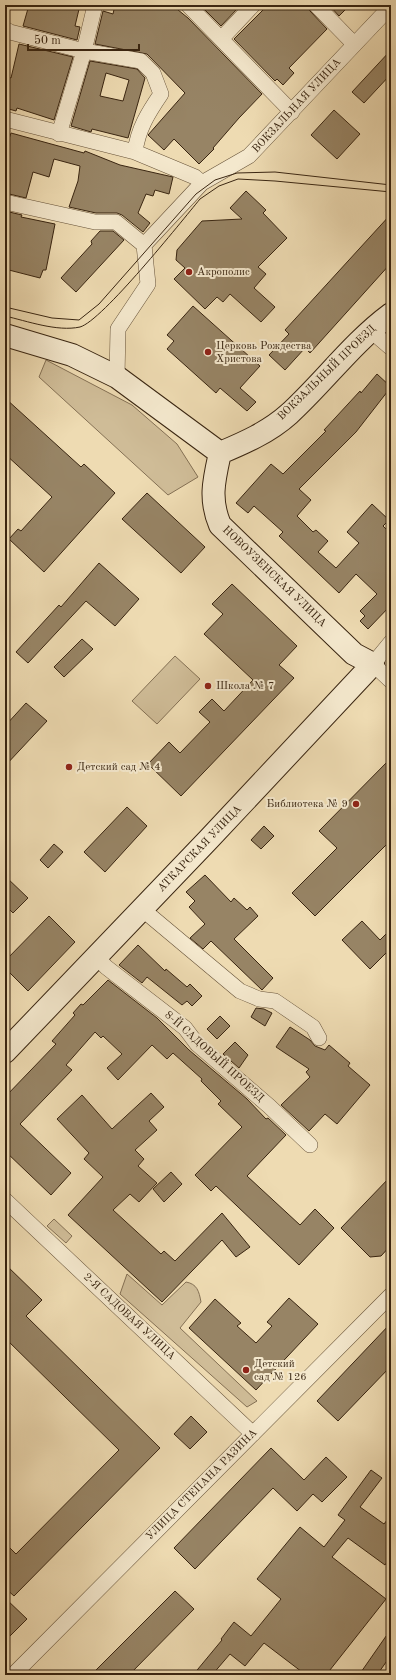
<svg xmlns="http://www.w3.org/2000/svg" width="396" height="1680" font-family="'Old Standard TT',serif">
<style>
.green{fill:#cfbc97;stroke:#847054}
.building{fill:#978465;stroke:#392511;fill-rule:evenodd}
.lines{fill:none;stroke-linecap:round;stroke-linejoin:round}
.street-casing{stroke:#665239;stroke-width:16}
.secondary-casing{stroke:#392511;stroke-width:24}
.street{stroke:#f4e8cd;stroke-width:15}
.secondary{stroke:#f4e8cd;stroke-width:22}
.tram{stroke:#392511;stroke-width:1}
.poi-dot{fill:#8f2418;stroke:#f4e8cd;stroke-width:1.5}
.labels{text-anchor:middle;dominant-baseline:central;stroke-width:4;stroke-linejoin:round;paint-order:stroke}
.street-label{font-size:11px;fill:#392511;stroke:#f4e8cd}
.poi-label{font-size:11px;fill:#392511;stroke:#f4e8cd;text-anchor:start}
</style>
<rect width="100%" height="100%" fill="#eedbb2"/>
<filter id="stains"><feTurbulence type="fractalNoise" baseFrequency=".005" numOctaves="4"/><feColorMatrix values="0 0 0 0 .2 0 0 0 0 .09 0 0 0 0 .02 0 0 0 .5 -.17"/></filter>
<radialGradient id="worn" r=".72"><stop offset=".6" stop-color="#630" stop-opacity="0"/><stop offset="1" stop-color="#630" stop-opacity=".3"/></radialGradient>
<path class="green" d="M46,360L132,405L177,444L198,477L168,495L39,377Z
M175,656L200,679L157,724L132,701Z
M54,1219L72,1236L66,1243L47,1226Z
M127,1274L162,1305L186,1282C197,1284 199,1291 201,1302L180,1328L257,1401L247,1407L120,1294Z"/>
<path class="building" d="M29,5H80L75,26L80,27L77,40L23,26Z
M115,5L135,9L136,5H172L188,18L262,94L239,118L213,148L214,149L199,164L174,139L164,150L148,135L185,93L147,54L95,44L103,11L113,14Z
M204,5H233L237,9L221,26L202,7Z
M268,5H307L310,11L327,29L289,68L294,73L283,85L277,79L275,81L234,39Z
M329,5H350L339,16Z
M19,44L73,57L54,120L17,108L16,111L5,108V76L11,78Z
M391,50V74L364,103L352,92Z
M90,61L137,69L145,78L128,138L92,129L91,132L71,126ZM106,73L129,80L123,101L100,96Z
M334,110L360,134L337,159L311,135Z
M11,133L84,153L85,151L120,165L173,177L169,194L155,190L153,196L146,194L138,213L150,223L143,232L122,215L117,213H96L69,207L78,181L80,166L54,159L49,177L33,172L26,198L5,193V151Z
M246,191L266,210L263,213L287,238L258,267L266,274L254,288L275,307L261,322L230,294L223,302L217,297L205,309L174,279L185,268L176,260L177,250L202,221L242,219L230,208Z
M5,211L22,215L21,217L55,224L46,270H43L40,278L5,269Z
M391,214V263L310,353L305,348L285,370L269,355L289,334L285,330Z
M100,231H113L124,240L76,292L61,278L92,244L91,241Z
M193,306L260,366L240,388L256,402L247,411L220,388L216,393L167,349L174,341L167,335Z
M377,374L391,387L356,432L299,489L311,500L297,516L313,532L316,530L328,541L318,552L336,568L359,543L347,532L372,504L389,520L383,526L391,534V605L368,629L360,621L365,616L360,611L377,594L356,574L339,593L279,536L283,532L254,506L248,513L236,503L271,464L283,474L326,431L324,430L360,391L361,393Z
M5,398L81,467L84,464L115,493L44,572L9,539L18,529L21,531L52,497L5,454Z
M147,493L205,547L181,573L122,519Z
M99,563L139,599L115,626L86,601L28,663L16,652L59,605L61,607Z
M232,584L297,646L279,665L294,678L181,796L148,764L169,742L180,753L210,722L199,712L212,699L224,711L253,680L204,634L223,614L212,604Z
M82,639L93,649L64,677L54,667Z
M26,703L47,721L5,766V726Z
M391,758V840L315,916L292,893L337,848L319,831Z
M127,807L147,826L105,872L84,852Z
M264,826L274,836L261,849L251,840Z
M54,844L63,852L48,868L40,860Z
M205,875L231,902L234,898L247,910L250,907L258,916L234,939L273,978L262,990L211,941L203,949L190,938L205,924L189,907L195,901L186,892Z
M5,876L28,898L13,913L5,905Z
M49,916L75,942L28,991L5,968V961Z
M362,921L380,940L391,929V948L370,969L342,940Z
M138,945L165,971L166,969L187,987L190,984L202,996L192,1006L187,1001L182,1005L147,977L142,983L119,965Z
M108,980L157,1018L189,1050L247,1099L266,1119L268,1118L286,1135L247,1176L300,1225L315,1209L334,1228L299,1265L216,1186L211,1191L195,1175L242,1127L218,1104L221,1101L201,1081L202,1079L173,1053L167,1059L152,1045L118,1080L107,1068L122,1054L103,1036L101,1038L95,1032L66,1065L72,1070L20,1124L71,1173L51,1195L5,1151V1097L56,1044L52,1041L75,1015L73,1013L81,1004L83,1005Z
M256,1008L264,1009L272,1013L265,1026L251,1017Z
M220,1016L230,1026L217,1039L207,1029Z
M290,1027L310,1040L315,1046L325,1050L329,1045L350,1063L348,1066L370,1085L337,1124L325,1114L309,1131L281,1105L310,1077L306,1072L309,1069L276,1047Z
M235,1042L248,1055L239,1068L223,1054Z
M151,1093L164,1107L149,1121L157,1130L135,1150L144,1159L138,1166L157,1183L139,1202L130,1194L113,1210L161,1254L164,1251L175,1261L222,1213L250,1247L236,1257L222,1240L162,1302L68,1215L103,1177L84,1159L89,1153L57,1119L82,1095L112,1129Z
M171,1172L182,1184L164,1202L153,1189Z
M391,1176V1245L381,1256L370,1257L341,1228Z
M5,1264L42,1300L26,1316L160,1448L14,1596L5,1588V1543L16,1554L119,1450L5,1338Z
M289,1298L318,1324L256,1390L189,1328L215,1299L241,1323L237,1326L256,1343L272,1326L267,1322Z
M391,1323V1366L338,1421L317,1401Z
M191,1416L207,1432L190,1449L174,1434Z
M271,1448L304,1480L326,1457L347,1477L322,1502L313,1494L297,1511L273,1488L195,1569L174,1548Z
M371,1470L382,1478L360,1507L384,1524L391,1515V1556L385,1565L348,1538L332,1557L386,1599L326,1675H306L264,1643L245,1666L230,1654L212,1675H193L222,1640L221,1639L234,1622L251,1636L281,1599L257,1579L300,1527L324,1547L345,1520L338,1515Z
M175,1591L194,1609L129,1675H91Z
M5,1598L27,1619L5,1641Z
M391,1629V1655L377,1675H359Z"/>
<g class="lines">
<g class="street-casing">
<path id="street" d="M188,5L292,112
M316,5L354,44
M5,29L10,32L84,51L141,61L153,73L161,94C148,113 138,129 135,152
M222,38L253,5
M5,119L135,152L195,177L202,183
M59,134L84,51L95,5
M5,202L95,222H116L144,245
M144,245L202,183L249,156L391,6
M370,330L391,348
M117,377L118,329L148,284L144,245
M391,642L373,664L391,681
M142,909L240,991L259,999L275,1001L313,1027L319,1038
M97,957L106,967L185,1028L197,1044L269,1106L310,1145
M5,1200L253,1434
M13,1675L391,1295"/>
</g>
<g class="secondary-casing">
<path id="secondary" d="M5,335L72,355L117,377L220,453
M220,453C244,443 269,432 289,414C324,382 352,343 391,314
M5,1052L208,840L373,664L354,654L220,525C209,499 214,480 220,453"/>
</g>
<use href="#street" class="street"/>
<use href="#secondary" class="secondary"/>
<path class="tram" d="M5,307L52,318L79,320L99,304L196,194L215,180L237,173L275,172L391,185
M5,316C27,321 57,332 80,327C102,321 181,222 200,199L219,186L238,179L275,181L391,192"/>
</g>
<g class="poi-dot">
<circle cx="189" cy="272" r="4"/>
<circle cx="208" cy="352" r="4"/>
<circle cx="208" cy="686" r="4"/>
<circle cx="69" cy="767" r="4"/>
<circle cx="356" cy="804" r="4"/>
<circle cx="246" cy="1370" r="4"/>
</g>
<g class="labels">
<g class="street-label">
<text transform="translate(297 106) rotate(-47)">ВОКЗАЛЬНАЯ УЛИЦА</text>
<text transform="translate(327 373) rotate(-44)">ВОКЗАЛЬНЫЙ ПРОЕЗД</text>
<text transform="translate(274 577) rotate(44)">НОВОУЗЕНСКАЯ УЛИЦА</text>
<text transform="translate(200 849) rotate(-46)">АТКАРСКАЯ УЛИЦА</text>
<text transform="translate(214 1057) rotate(42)">8-Й САДОВЫЙ ПРОЕЗД</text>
<text transform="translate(129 1317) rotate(43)">2-Я САДОВАЯ УЛИЦА</text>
<text transform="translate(202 1485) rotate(-45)">УЛИЦА СТЕПАНА РАЗИНА</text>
</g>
<g class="poi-label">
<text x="197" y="272">Акрополис</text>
<text x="216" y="346">Церковь Рождества<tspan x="216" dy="13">Христова</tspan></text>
<text x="216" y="686">Школа № 7</text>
<text x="77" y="767">Детский сад № 4</text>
<text x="348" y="804" text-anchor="end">Библиотека № 9</text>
<text x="254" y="1364">Детский<tspan x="254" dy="13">сад № 126</tspan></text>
</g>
</g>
<rect width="396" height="1680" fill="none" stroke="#eedbb2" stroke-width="20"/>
<rect x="6" y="6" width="384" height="1668" fill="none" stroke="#392511" stroke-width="2"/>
<rect x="10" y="10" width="376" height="1660" fill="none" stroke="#392511"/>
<path d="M28 44v6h111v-6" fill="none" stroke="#392511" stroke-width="2"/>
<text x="34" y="44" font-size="12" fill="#392511" stroke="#f4e8cd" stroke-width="3" paint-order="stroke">50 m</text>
<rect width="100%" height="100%" filter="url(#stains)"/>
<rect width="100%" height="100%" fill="url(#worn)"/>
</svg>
